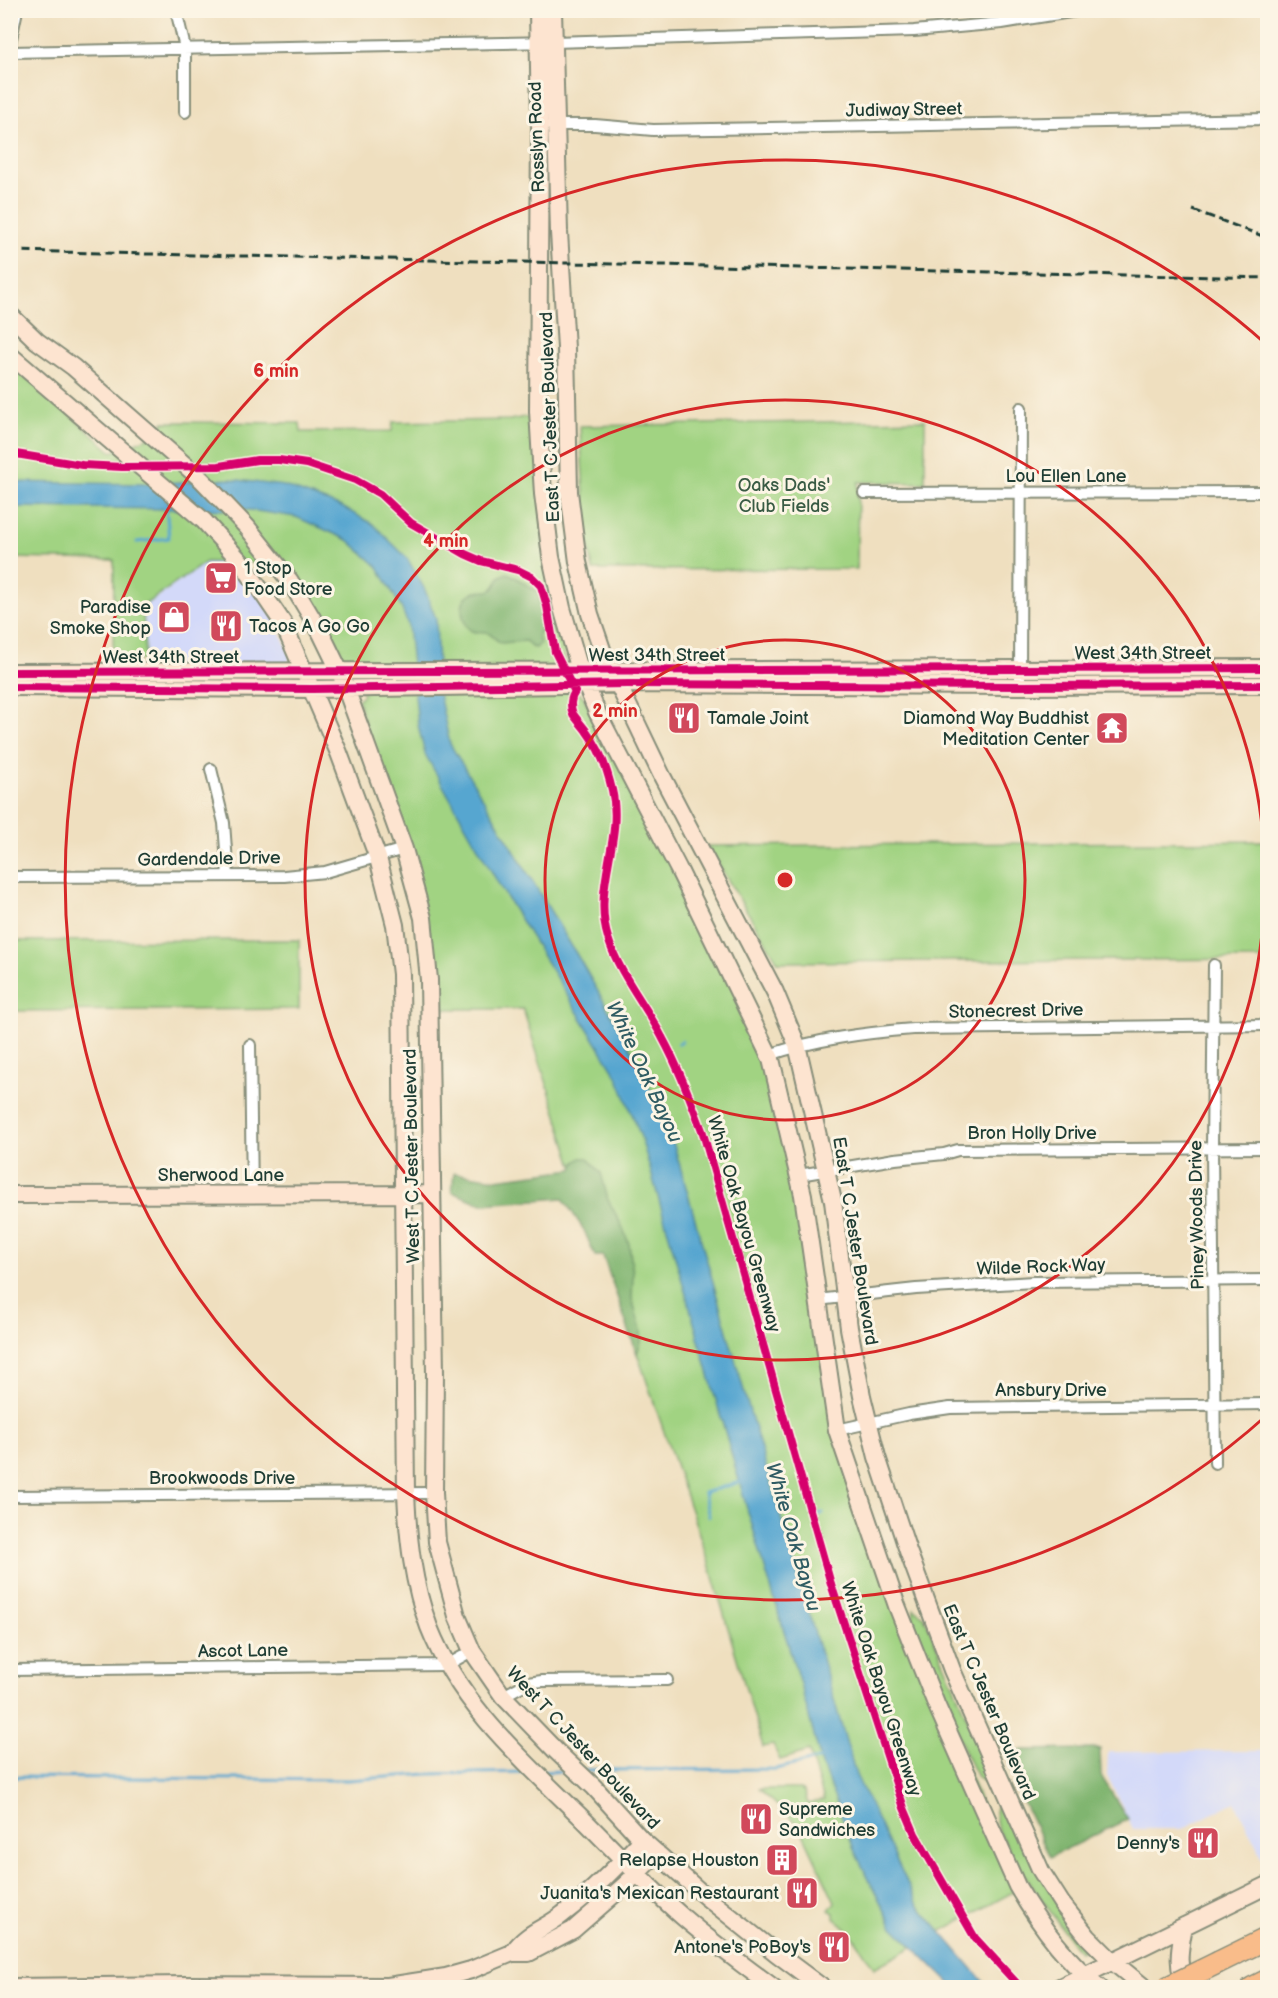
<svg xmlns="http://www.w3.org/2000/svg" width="1278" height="1998" font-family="'Balsamiq Sans',sans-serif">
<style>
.built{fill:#d3d9f9}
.green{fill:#a1d382;stroke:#60885b;stroke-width:1.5}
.forest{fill:#80b570;stroke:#507952;stroke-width:1.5}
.water{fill:#56a6d0;stroke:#3a7282;stroke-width:1.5}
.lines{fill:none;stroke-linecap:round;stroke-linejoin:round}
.stream{stroke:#56a6d0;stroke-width:3}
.street-casing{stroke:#878e7a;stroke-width:14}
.secondary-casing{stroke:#878e7a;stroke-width:20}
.highway-casing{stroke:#878e7a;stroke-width:24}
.street{stroke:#fff;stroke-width:10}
.secondary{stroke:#fde4d0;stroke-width:16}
.highway{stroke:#f9bc8a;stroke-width:21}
.rail{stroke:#1f3d34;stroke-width:3;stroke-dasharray:9 4.5;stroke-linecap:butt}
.highway-bridge-casing{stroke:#878e7a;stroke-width:24;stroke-linecap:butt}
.highway-bridge{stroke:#f9bc8a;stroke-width:21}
.cycleway-casing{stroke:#fcf5e5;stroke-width:11}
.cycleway{stroke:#d6006c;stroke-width:8}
.ring{fill:none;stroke:#d62828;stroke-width:3}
.labels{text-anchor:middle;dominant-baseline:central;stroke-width:6;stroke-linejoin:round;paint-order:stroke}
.street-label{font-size:18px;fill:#1f3d34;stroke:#fcf5e5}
.park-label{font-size:18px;fill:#395b44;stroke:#fcf5e5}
.poi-label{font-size:18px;fill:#1f3d34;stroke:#fcf5e5;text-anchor:end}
.water-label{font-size:20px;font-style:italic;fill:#305c63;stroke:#fcf5e5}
.centre{fill:#d62828;stroke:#fcf5e5;stroke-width:3}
.ring-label{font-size:18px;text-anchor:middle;font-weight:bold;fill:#d62828;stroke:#fcf5e5;stroke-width:6;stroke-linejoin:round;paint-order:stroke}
</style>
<rect width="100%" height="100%" fill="#fcf5e5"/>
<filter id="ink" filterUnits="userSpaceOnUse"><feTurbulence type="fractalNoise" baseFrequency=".0167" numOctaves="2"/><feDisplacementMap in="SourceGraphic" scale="12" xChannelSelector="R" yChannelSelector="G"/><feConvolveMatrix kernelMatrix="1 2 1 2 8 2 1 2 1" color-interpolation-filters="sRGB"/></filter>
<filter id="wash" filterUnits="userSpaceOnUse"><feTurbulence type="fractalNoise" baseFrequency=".008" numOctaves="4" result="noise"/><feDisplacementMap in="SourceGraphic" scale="24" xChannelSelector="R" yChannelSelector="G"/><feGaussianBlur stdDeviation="1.35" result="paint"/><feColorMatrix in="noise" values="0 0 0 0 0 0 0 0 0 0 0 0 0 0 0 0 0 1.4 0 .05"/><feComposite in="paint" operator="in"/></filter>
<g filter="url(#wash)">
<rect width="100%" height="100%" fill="#efdfbf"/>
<path class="built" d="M207,562L237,563L271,613L291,656L288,663L285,664L146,665L144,607Z
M1267,1751V1867L1235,1802L1182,1829H1133L1107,1775L1108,1752Z"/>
<path class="green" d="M11,363L112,452L158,434V430L164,422L300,423L301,432L392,431L393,422L510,420L525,417L532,420L566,649L564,656L576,691L583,696L743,1004L781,1114L842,1450L1015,1891L874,1968L851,1933L834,1918V1913L829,1910L835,1902L799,1825L759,1789H800L804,1791L808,1804L824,1800L809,1751L780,1760L773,1745L763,1747L708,1560L577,1178L523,1009H436L434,966L358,700L363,694L349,664L341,661L285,564L206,562L143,606L145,660L113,661L114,560L11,558Z
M925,420V483L858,482L857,569L593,570L586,530L580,426Z
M1267,841V959L778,962L707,846Z
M299,940V1009L11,1011V941Z
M914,1609L924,1616L989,1770V1784L986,1785L977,1777L968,1759L915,1629L913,1619Z
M998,1804L1012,1815L1089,1946L1079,1952L1014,1860L997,1827L995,1811Z"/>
<path class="forest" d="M507,573L512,575L538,592L542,606L551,618L552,632L540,630L538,635L540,644L536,648L531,647L526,641L501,643C495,640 492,634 486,632C481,631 476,633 472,631C462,627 457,601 470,594C484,586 492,600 499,577Z
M581,1158H588L601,1173L608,1200L622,1226L629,1244L633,1273L632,1299L641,1330V1342L637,1354L603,1256H595L584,1230L563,1198L482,1204L452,1192L454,1173L496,1179L573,1169L575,1163Z
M1100,1749L1101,1776L1128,1819L1050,1857L1024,1804L1005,1750Z"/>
<path class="water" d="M230,479L284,486L342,507L373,524L407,558L425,590L436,619L439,694L450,744L580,960L640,1065L674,1145L746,1398L856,1775L918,1905L988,1987H954L893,1927L855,1852L822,1765L801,1687L748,1512L641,1137L617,1076L501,888L425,754L418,725L408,625L402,609L378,567L348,540L296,517L250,510L11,507V482L147,484Z"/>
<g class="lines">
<path class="stream" d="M137,542L169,538L166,506
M678,1044L682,1041
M816,1515L823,1513
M709,1516L704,1493L743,1481
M585,1770L776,1769L823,1758
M543,1772L566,1771
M10,1777L348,1780L427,1774L524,1772"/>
</g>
</g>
<g filter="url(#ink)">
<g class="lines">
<g class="street-casing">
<path id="street" d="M176,10L185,48V112
M10,44L17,10
M10,52L554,42L914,31L1002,23L1083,10
M551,125H595L653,130L1268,119
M864,493L1268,492
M1020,686L1021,408
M211,769L224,823L228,876
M10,877L284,876L325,872L404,849
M1214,965L1212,1148L1215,1463
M250,1045L252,1195
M769,1055C816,1039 864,1033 913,1029L1268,1025
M799,1175L895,1159L944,1154L958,1150L1268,1148
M817,1300L916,1289L1033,1282L1268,1280
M837,1430L909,1414L950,1408L1268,1404
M10,1496L434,1493
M10,1670L447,1665L472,1651
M503,1696L527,1683L542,1681L667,1680"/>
</g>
<g class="secondary-casing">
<path id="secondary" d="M538,10L540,125L538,411L543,494L551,557L562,608L580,670L597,712L678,868L771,1059L803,1195L837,1430L897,1606L936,1704L1017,1886C1039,1924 1065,1960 1100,1988
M553,10L559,232L566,348L569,492L578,562L590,614L609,670L618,684L662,776L775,992L797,1045L833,1201L849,1328L862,1396L877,1457L908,1551L952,1670L1041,1871L1062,1904L1088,1937L1112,1961L1145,1988
M10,315L37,341L73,367L202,480L247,527L290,581L321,633L340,672L404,849L423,918L429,980L435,1373L434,1493L437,1542L457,1616L472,1651L503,1696L556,1751L594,1787L642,1840L706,1897L776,1953L823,1988
M10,355L204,521L242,563L283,623L339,753L378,858L395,925L401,974L406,1494C408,1539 413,1584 429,1627C460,1706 525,1762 584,1820C617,1853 649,1888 684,1918C713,1943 743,1965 774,1988
M10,672C430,673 848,668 1268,668
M10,687L313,689L628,684L1020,686L1268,685
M10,1195L431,1194
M1184,1926C1180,1948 1175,1968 1188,1988
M512,1953C528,1931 543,1930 563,1914C592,1892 617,1866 642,1840
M10,1987L187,1985L388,1986L446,1977L471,1970L512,1953H529L573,1930L627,1883L657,1853
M1058,1988L1268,1885"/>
</g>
<g class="highway-casing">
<path id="highway" d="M1219,1962L1268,1938
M1252,1988L1268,1980"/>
</g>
<use href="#street" class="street"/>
<use href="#secondary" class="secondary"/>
<use href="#highway" class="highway"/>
<path class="rail" d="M1193,210L1268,238
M10,251L1268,278"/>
<g class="highway-bridge-casing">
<path id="highway-bridge" d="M1166,1988L1219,1962"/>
</g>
<use href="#highway-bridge" class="highway-bridge"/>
<g class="cycleway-casing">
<path id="cycleway" d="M10,453L82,465L122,467L219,466L257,460H279L307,464L355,480L380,494L411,523L465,554L481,561L518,570L532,577L541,586L547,606L555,652L575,692C570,698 570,707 573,714C577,720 583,726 587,732C600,749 607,768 612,790C624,839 592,887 608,938C619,974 645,1004 662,1037C679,1068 691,1101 703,1133L831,1584L904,1808L915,1834L975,1938L1021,1988
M10,672C430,673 848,668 1268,668
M10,687L313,689L628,684L1020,686L1268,685"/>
</g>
<use href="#cycleway" class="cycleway"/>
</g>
</g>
<g class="ring">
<circle cx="785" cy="880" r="240"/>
<circle cx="785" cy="880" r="480"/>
<path d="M1267 1415A720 720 0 1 1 1267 345"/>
</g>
<defs>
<g id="supermarket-square" transform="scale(1.725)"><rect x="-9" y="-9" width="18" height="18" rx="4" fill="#d1495b" stroke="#fcf5e5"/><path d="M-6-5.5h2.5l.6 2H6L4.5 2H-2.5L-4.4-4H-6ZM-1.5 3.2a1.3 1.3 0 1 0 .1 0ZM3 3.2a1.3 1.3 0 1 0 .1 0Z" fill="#fff"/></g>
<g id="shop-square" transform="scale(1.725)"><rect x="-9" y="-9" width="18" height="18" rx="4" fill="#d1495b" stroke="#fcf5e5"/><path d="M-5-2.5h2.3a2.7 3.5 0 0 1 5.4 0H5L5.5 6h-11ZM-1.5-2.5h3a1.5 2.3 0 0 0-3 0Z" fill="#fff"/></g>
<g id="restaurant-square" transform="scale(1.725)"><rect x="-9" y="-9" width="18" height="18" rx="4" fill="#d1495b" stroke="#fcf5e5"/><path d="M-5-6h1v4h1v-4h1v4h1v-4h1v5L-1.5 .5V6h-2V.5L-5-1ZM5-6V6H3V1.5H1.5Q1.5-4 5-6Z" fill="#fff"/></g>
<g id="temple-square" transform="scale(1.725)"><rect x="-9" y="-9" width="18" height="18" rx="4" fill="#d1495b" stroke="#fcf5e5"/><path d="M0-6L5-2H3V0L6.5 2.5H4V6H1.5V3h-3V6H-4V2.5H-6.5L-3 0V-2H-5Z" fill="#fff"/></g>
<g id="building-square" transform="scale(1.725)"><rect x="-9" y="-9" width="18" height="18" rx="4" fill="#d1495b" stroke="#fcf5e5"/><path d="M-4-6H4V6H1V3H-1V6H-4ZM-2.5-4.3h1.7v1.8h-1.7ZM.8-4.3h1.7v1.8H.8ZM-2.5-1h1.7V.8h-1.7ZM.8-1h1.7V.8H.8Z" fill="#fff"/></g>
</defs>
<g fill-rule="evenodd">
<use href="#supermarket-square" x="221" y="578"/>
<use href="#shop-square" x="174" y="617"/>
<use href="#restaurant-square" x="226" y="626"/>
<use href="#restaurant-square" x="684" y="718"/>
<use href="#temple-square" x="1112" y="728"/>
<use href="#restaurant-square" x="756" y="1819"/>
<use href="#restaurant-square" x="1203" y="1843"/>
<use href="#building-square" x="782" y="1860"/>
<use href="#restaurant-square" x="802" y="1893"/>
<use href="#restaurant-square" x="834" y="1947"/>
</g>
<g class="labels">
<g class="street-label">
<text transform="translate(904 110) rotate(-1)">Judiway Street</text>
<text transform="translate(537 137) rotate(-92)">Rosslyn Road</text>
<text transform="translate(550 417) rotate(-92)">East T C Jester Boulevard</text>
<text x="1066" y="476">Lou Ellen Lane</text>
<text x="1143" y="653">West 34th Street</text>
<text x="657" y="655">West 34th Street</text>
<text x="171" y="657">West 34th Street</text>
<text transform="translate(209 859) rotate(-1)">Gardendale Drive</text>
<text transform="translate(1016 1011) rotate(-1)">Stonecrest Drive</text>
<text x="1032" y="1133">Bron Holly Drive</text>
<text transform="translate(412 1156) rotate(-91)">West T C Jester Boulevard</text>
<text x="221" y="1175">Sherwood Lane</text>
<text transform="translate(1197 1215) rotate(-91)">Piney Woods Drive</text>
<text transform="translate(744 1224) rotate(74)">White Oak Bayou Greenway</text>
<text transform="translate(855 1241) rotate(81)">East T C Jester Boulevard</text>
<text transform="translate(1041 1267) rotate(-2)">Wilde Rock Way</text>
<text x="1051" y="1390">Ansbury Drive</text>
<text x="222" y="1478">Brookwoods Drive</text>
<text transform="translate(243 1651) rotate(-1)">Ascot Lane</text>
<text transform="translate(881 1689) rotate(72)">White Oak Bayou Greenway</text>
<text transform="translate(989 1702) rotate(67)">East T C Jester Boulevard</text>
<text transform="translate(583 1748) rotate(47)">West T C Jester Boulevard</text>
</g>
<g class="park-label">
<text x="784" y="485">Oaks Dads'<tspan x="784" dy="21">Club Fields</tspan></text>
</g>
<g class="poi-label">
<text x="244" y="568" text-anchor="start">1 Stop<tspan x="244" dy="21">Food Store</tspan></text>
<text x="151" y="607">Paradise<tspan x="151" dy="21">Smoke Shop</tspan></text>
<text x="249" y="626" text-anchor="start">Tacos A Go Go</text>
<text x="707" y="718" text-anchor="start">Tamale Joint</text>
<text x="1089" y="718">Diamond Way Buddhist<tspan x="1089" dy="21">Meditation Center</tspan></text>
<text x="779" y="1809" text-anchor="start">Supreme<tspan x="779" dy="21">Sandwiches</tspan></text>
<text x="1180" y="1843">Denny's</text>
<text x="759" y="1860">Relapse Houston</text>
<text x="779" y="1893">Juanita's Mexican Restaurant</text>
<text x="811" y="1947">Antone's PoBoy's</text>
</g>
<g class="water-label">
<text transform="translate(644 1072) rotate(65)">White Oak Bayou</text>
<text transform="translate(793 1537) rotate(74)">White Oak Bayou</text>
</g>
</g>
<circle cx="785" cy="880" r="9" class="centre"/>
<g class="ring-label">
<text x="276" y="377">6 min</text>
<text x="446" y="547">4 min</text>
<text x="615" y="717">2 min</text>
</g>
<rect width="1278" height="1998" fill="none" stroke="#fcf5e5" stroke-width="36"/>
</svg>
